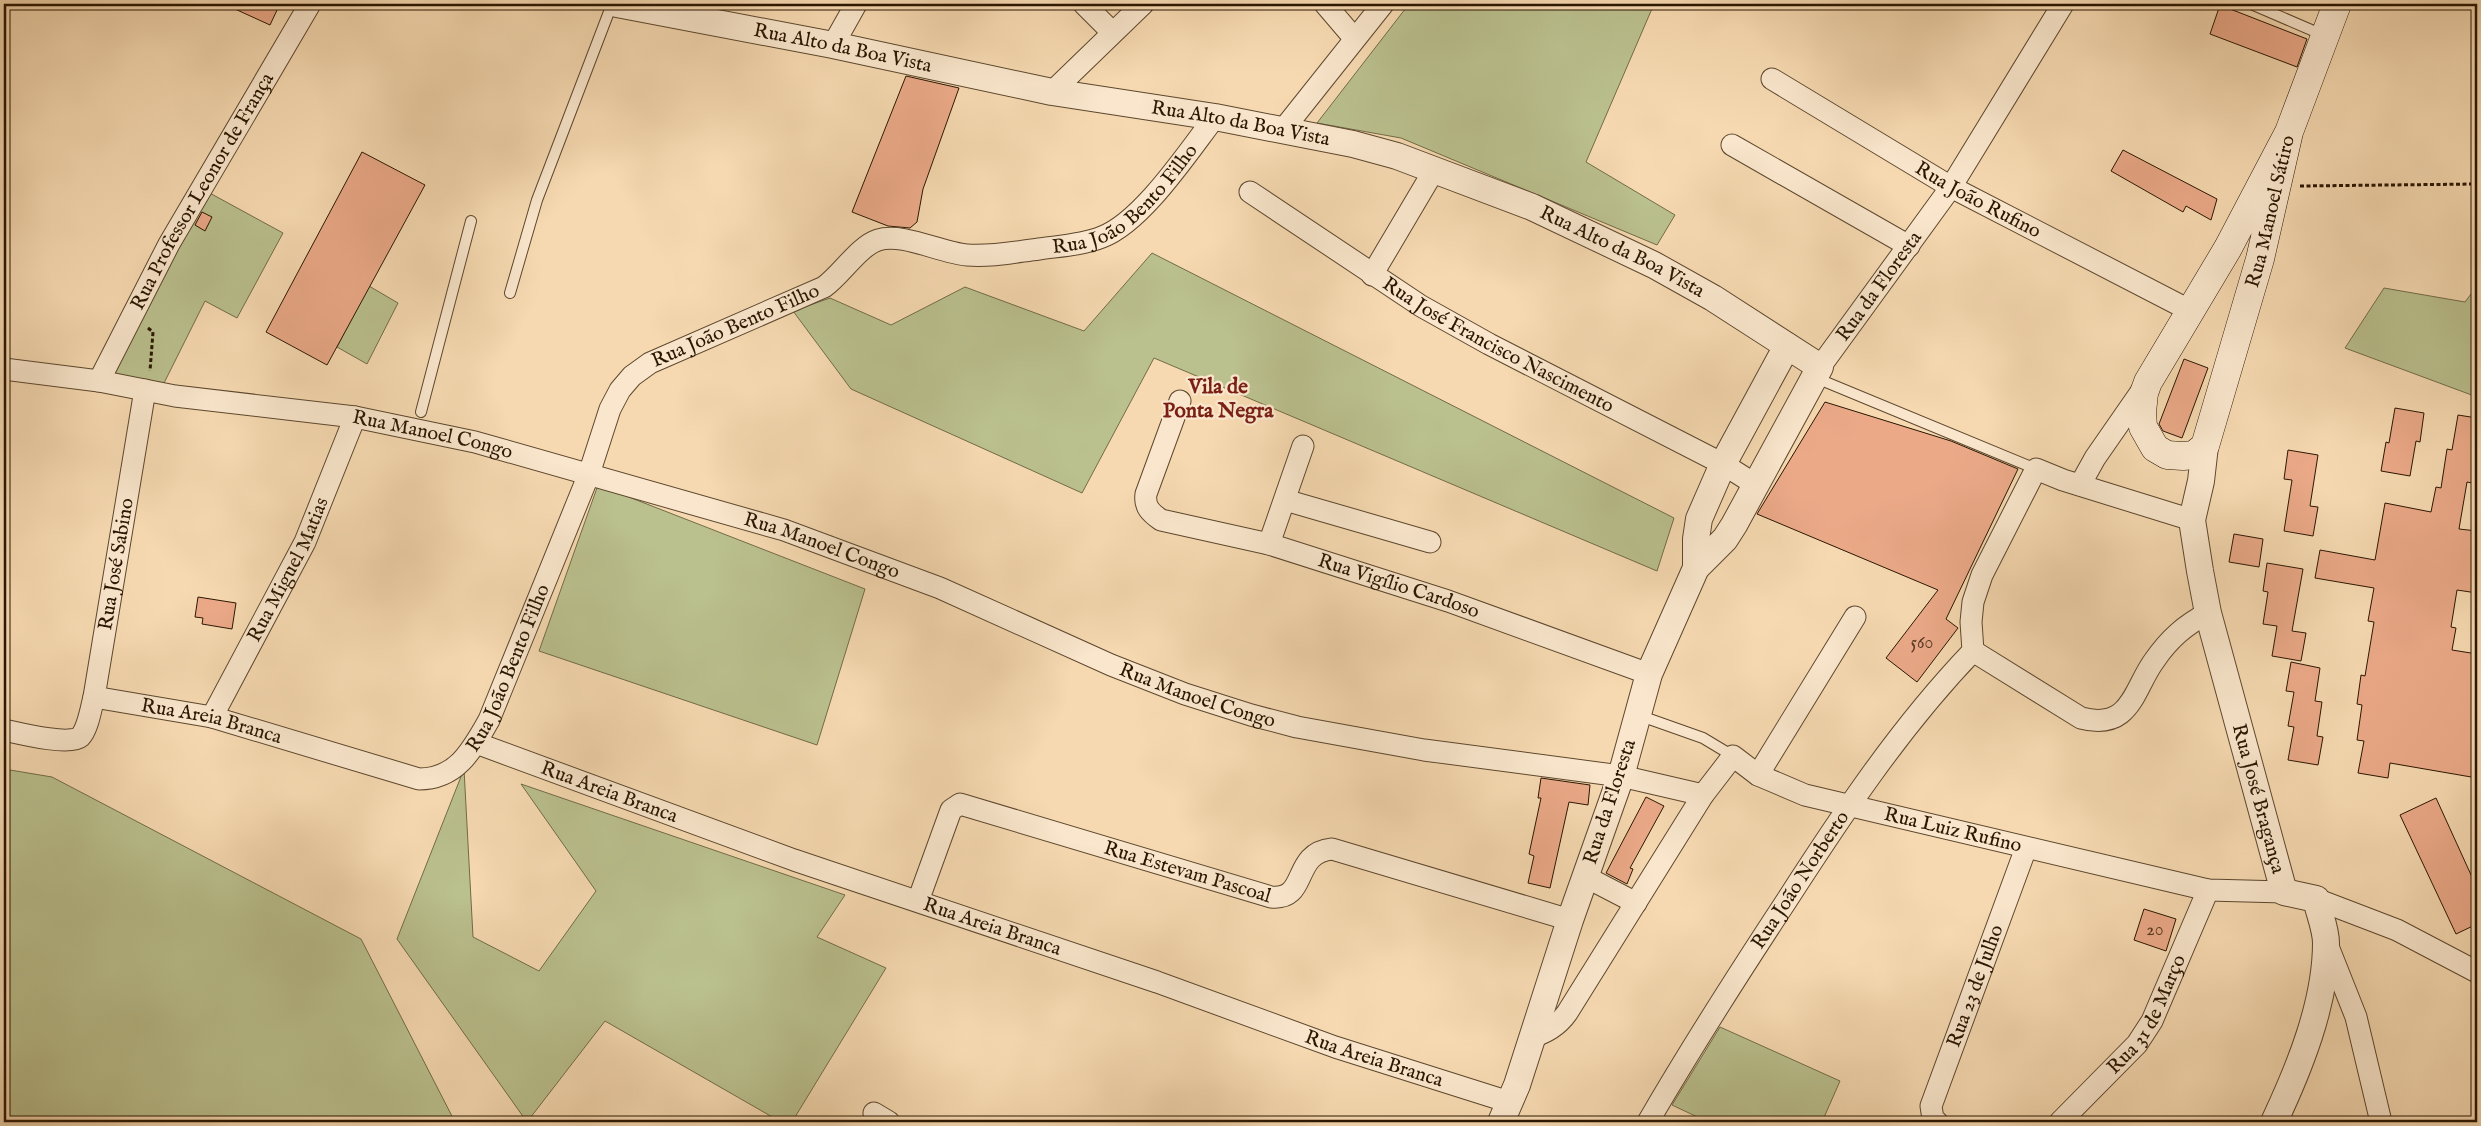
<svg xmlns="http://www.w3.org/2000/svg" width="2481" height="1126" font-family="'IM FELL English',serif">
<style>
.green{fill:#bac08e;stroke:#726b48}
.building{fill:#eba988;stroke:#2a1601}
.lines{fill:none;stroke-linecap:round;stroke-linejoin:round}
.service-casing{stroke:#5d472d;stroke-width:12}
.minor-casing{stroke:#5d472d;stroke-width:23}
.tertiary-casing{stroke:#5d472d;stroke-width:28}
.secondary-casing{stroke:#2a1601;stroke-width:29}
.path{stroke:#2a1601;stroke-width:3;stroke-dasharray:4 2.5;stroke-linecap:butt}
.service{stroke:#f9e6cc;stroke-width:10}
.minor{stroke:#f9e6cc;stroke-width:21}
.tertiary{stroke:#f9e6cc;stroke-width:26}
.secondary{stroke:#f9e6cc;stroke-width:28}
.labels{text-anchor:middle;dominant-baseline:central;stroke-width:4.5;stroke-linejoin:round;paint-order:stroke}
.number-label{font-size:18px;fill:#5a3b23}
.street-label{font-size:20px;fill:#2a1601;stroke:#f9e6cc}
.neighbourhood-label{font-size:21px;font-weight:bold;fill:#7a1f14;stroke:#f9e6cc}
</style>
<rect width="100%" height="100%" fill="#f6d9b1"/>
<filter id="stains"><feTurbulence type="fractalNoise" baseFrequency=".004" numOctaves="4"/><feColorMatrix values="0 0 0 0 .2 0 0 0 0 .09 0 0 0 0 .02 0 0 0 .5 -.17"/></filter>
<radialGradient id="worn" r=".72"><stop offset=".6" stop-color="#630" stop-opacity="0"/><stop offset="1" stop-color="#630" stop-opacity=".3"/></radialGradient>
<path class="green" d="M1409,4H1654L1586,162L1675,215L1657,245L1401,138L1317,123Z
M206,191L283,233L237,318L205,301L159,393L105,386Z
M1152,253L1674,518L1657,571L1154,358L1082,493L851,389L793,311L830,298L891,325L965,287L1084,331Z
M369,286L398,303L367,364L337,347Z
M2477,286V397L2345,348L2384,288L2465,302Z
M598,485L865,589L817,745L539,651Z
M4,769L52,777L361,939L455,1122H4Z
M464,769L473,937L539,971L596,891L521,784L845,895L817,937L886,968L792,1122H781L605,1021L527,1122L397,939Z
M1720,1027L1840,1081L1822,1122H1708L1672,1105Z"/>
<path class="building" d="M224,4H268L278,8L270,25Z
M2220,5L2307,39L2297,67L2210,34Z
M906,76L959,88L923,189L917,222L910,228L888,226L852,212Z
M2123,150L2217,199L2211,220L2186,206L2183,212L2111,171Z
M362,152L425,185L327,365L266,332Z
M202,212L212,217L205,231L195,225Z
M2184,359L2208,368L2182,438L2163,431L2159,424Z
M1825,402L1951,441L2018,469L1946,619L1958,628L1917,682L1886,658L1938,590L1757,514Z
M2395,408L2424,413L2420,442L2416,441L2410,476L2381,471L2386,442L2389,443Z
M2458,415L2477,418V450L2472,483L2467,482L2459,529L2477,531V593L2457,590L2451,627L2456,628L2452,650L2477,654V778L2390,763L2388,778L2358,773L2364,741L2357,740L2362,705L2357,704L2361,675L2365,676L2374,622L2368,621L2374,588L2315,578L2320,550L2375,560L2385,503L2431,512L2436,487L2441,488L2447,449L2452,450Z
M2288,450L2318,455L2310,506L2318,507L2313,536L2284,531L2292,480L2284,479Z
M2234,534L2263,539L2259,567L2229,562Z
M2267,563L2303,569L2292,631L2306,633L2301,661L2272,656L2277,626L2263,624L2268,592L2263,591Z
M198,597L236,603L232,629L202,624L203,618L195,617Z
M2291,662L2320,668L2315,701L2322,702L2317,736L2323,737L2318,765L2288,760L2294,727L2288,726L2294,692L2286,691Z
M1541,778L1590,785L1588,805L1569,802L1550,888L1528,883L1534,856L1529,854L1541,798H1538Z
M1646,797L1664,806L1630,868L1633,869L1627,884L1606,873Z
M2436,798L2477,888V924L2456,934L2400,815Z
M2144,909L2176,919L2166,951L2134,940Z"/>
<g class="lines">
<g class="service-casing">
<path id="service" d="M2251,4L2323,35
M510,293L537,200L612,4
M1816,378L2036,469
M421,412L471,221
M1638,715L1703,738L1733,756"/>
</g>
<g class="minor-casing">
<g id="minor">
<path d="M1084,4L1112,32"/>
<path d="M1325,4L1354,38"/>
<path d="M833,45L856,4"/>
<path id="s1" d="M1772,79L1951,187L2189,310"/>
<path d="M1052,92L1143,4"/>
<path d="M1282,131L1383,4"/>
<path d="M1732,145L1909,246"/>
<path id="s2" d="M1250,192L1421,306L1489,344L1723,464L1756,485"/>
<path d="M1372,275L1433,172"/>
<path id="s3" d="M1820,367L1951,187L2063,4"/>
<path id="s4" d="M4,369L99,381L175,396L355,417L475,442L784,530L940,588L1111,665L1185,694L1251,715L1297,727L1424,750L1621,776L1703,795"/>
<path id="s5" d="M99,381L169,244L310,4"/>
<path id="s6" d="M1180,401L1146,494C1144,507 1151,513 1161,520L1269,544L1448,601L1649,674"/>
<path d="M2080,485L2095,458L2145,386"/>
<path d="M1285,500L1430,542"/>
<path d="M1269,544L1303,446"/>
<path d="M1973,651L2081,718C2131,731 2133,690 2154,661C2169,639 2185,625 2208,613"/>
<path id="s7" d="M94,697L212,717L419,779C457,779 472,750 489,720L589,474L610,409L620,390L632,376L650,363L824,287C841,275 859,246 878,240C902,232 941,253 967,255C991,257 1015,252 1039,249C1060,246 1082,245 1102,237C1142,222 1188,152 1215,117"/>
<path id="s8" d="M212,717L305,542L355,417"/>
<path id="s9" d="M4,730C18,733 70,746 80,737C88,729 91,708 94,697L145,390"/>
<path id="s10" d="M476,743L794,860L1157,982L1335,1047L1509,1102"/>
<path d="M1758,775L1855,617"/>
<path d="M1586,877L1636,903"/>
<path d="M2316,899L2397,930L2477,972"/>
<path id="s11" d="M918,901L951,810L960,804L1271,897C1309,901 1291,853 1332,849L1570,920"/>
<path d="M2327,944L2356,1017L2381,1122"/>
<path id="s12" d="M1531,1038C1546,1032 1557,1027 1567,1013L1703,795L1733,756L1758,775L1805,795L2208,890L2284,892"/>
<path d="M874,1113L889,1122"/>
<path id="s13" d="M1648,1122C1692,1046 1739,973 1787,900C1843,813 1901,726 1973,651L1971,622L1973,602L1982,575L2036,469L2063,480L2192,520"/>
<path id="s14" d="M1937,1122L1933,1119L1931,1106L2026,848"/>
<path id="s15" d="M2060,1122L2137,1044L2152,1021L2208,890"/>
</g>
</g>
<g class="tertiary-casing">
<g id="tertiary">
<path id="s16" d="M617,4L833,45L1052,92L1215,117L1353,144L1397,156L1532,207L1654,265L1713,298L1820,367L1734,525L1725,539L1696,568L1649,674L1621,776L1570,920L1517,1085L1501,1122"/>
<path id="s17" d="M2205,446L2201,481L2192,520L2200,571L2208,613L2284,892L2316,899C2319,913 2326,929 2326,943C2326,1003 2299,1069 2274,1122"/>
<path d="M1696,568V539L1699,519L1723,464L1787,346"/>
</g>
</g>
<g class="secondary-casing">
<g id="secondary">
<path id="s18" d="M2289,132L2228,248L2148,382L2144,393L2142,412L2143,427L2155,448L2167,455L2183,456L2194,455L2205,446L2260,259L2289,132L2337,4"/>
</g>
</g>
<path class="path" d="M2300,186L2477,184
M148,328L153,332L150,371"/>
<use href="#service" class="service"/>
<use href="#minor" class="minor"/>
<use href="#tertiary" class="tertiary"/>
<use href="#secondary" class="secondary"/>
</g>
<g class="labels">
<g class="number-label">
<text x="1922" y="643">560</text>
<text x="2155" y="930">20</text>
</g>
<g class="street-label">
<text stroke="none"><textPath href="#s16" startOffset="230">Rua Alto da Boa Vista</textPath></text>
<text stroke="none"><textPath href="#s16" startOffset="635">Rua Alto da Boa Vista</textPath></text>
<text stroke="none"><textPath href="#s5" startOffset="216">Rua Professor Leonor de França</textPath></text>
<text stroke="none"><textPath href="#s7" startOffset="1358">Rua João Bento Filho</textPath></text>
<text stroke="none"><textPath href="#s1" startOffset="239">Rua João Rufino</textPath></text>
<text stroke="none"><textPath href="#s18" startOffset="656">Rua Manoel Sátiro</textPath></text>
<text stroke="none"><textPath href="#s16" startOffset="1040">Rua Alto da Boa Vista</textPath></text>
<text stroke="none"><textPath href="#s3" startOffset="100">Rua da Floresta</textPath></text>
<text stroke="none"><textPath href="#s7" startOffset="922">Rua João Bento Filho</textPath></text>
<text stroke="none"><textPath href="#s2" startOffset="292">Rua José Francisco Nascimento</textPath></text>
<text stroke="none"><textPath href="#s4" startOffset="434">Rua Manoel Congo</textPath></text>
<text stroke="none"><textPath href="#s4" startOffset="839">Rua Manoel Congo</textPath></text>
<text stroke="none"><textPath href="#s9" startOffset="255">Rua José Sabino</textPath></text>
<text stroke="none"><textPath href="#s8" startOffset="166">Rua Miguel Matias</textPath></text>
<text stroke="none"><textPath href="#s6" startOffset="378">Rua Vigílio Cardoso</textPath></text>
<text stroke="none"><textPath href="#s7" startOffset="488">Rua João Bento Filho</textPath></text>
<text stroke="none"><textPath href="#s4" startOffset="1244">Rua Manoel Congo</textPath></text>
<text stroke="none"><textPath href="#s7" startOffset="120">Rua Areia Branca</textPath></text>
<text stroke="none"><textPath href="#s10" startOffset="142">Rua Areia Branca</textPath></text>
<text stroke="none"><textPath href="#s17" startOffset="362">Rua José Bragança</textPath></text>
<text transform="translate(1610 802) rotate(-72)">Rua da Floresta</text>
<text stroke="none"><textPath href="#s12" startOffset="585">Rua Luiz Rufino</textPath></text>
<text stroke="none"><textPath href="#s11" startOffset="345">Rua Estevam Pascoal</textPath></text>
<text stroke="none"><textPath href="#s13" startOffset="286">Rua João Norberto</textPath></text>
<text stroke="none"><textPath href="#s10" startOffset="548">Rua Areia Branca</textPath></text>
<text stroke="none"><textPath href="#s14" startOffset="146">Rua 23 de Julho</textPath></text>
<text stroke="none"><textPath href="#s15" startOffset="140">Rua 31 de Março</textPath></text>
<text stroke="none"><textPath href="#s10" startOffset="952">Rua Areia Branca</textPath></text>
</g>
<g class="neighbourhood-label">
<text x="1218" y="387">Vila de<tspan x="1218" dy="24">Ponta Negra</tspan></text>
</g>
</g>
<rect width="2481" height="1126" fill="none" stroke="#f6d9b1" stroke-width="20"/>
<rect x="5" y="5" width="2471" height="1116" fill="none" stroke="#2a1601" stroke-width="2.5"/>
<rect x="10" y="10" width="2461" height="1106" fill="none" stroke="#2a1601"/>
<rect width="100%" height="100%" filter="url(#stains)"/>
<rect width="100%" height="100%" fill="url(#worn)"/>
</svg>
